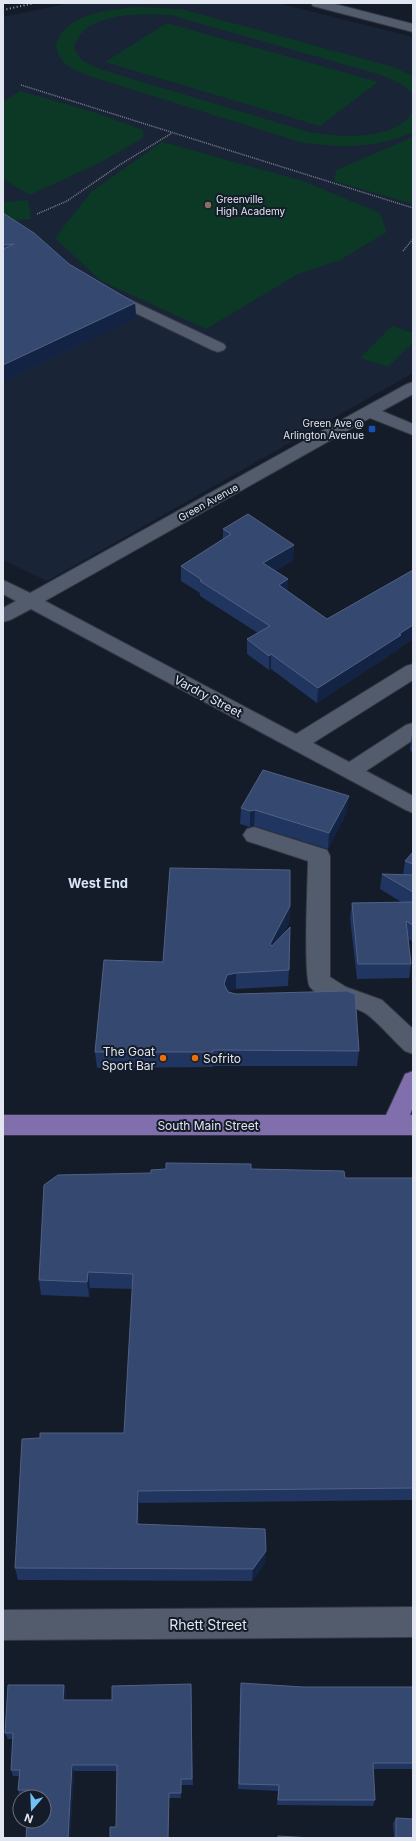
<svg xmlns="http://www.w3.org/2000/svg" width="416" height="1841" font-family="Inter,sans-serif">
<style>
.built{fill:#1a2437}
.green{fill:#0b3925}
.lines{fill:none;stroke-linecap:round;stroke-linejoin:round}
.minor-casing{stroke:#343742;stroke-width:2}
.major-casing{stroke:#343742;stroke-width:2}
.path{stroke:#797f8b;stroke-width:1.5;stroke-dasharray:1 1;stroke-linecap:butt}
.minor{fill:#535c6c;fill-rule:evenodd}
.major{fill:#816fad;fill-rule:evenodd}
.rail{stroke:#969ba6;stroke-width:2;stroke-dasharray:1 2.5;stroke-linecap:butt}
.wall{fill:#203560}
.shaded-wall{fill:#132343}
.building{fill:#35486f;stroke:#506184}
.education-dot{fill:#8d6e63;stroke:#151c29;stroke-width:1.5}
.transit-dot{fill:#1a4fb4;stroke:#151c29;stroke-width:1.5}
.food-dot{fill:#e8710a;stroke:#151c29;stroke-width:1.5}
.labels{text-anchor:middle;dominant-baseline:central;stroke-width:4;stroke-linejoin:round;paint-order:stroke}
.far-poi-label{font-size:10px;fill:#e1e6f0;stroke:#151c29;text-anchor:start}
.far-street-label{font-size:10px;fill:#e1e6f0;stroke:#151c29}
.street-label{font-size:12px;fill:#e1e6f0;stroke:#151c29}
.poi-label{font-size:12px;fill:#e1e6f0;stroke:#151c29;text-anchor:end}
.neighbourhood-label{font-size:13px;font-weight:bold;fill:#d9e4f7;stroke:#151c29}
.near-street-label{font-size:14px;fill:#e1e6f0;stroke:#151c29}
</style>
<rect width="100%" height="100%" fill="#151c29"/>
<path class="built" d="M70,3H277L413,37V373L47,581L3,560V17Z"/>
<path class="green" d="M136,7L181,9L393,67L413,76V94L401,84L382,75L170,15C142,13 82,12 74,48L82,60L99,69L309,132C337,137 397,142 413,111V132C377,149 338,148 300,142L86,75C70,68 59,64 56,45C66,13 107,10 136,7Z
M167,23L378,82L320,126L105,62Z
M20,91L93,112L143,130V138L101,162L30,195L3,179V102Z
M413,137V204L334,181L336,170Z
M162,142L303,181L380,213L387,232L340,260L298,274L206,329L101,281L55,238L91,192Z
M28,200L31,219L3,221V202Z
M392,326L413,333V342L388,367L360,358Z"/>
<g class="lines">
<g class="minor-casing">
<path id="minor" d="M311,3H331L413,24V32L313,6Z
M107,289L224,344L226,347L224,350L218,352L212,350L102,297L99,294L102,291Z
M413,382V394L382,411L413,424V435L370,418L45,601L296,734L406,666L413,664V680L313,743L349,762L406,725L413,723V740L366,771L413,796V813L406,810L31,609L10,620L3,622V608L16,601L3,594V580L30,593L363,408L407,384Z
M254,827L327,850L330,856V977L346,987L382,1000L413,1029V1054L405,1051C395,1042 375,1019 365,1013C351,1005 320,1000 310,987C303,978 308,879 308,861L247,841L243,835L247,829Z
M413,1607V1637L3,1640V1610Z"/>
</g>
<g class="major-casing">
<path id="major" d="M413,1071V1107L410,1115H413V1135H3V1115H386L405,1074Z"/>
</g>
<path class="path" d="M21,85L413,208
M37,214L67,201L121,164L172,133
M403,251L413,239"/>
<use href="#minor" class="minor"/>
<use href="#major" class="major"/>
<path class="rail" d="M3,10L35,3"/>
</g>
<path class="wall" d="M3,213L69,264L135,303L136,318L3,382Z
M223,529L294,545L293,560L275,571L288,579L287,591L327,619L413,570V639L400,647L399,649L317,703L271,669L269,670L247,654V639L258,633L200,596V593L181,581V566L223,539Z
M413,733V753L410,750L412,734Z
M241,808L347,812L328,849L254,826L250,827L240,824Z
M413,852V942L408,939L411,964L409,978L357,979L350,918L352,903H403L380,889L382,874L403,875L405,861Z
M290,906L289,922L283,934L289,970L288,986L236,989L228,991L359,1051L357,1066H213V1067L97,1068L95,1052L163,962Z
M251,1169L345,1178H413V1500L139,1503V1524L265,1563L252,1581L18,1580L15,1568L40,1438L124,1433L133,1289L90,1288L89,1297L41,1295L39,1280L151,1173Z
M191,1684L193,1785H181V1798H169L116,1827L117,1771H74L70,1838H26L28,1795H20L18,1790L19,1776H13L11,1770L13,1739H8L5,1733L64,1685L66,1692L65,1700H112Z
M303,1687H413V1769H373L375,1800L373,1806L277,1805L278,1791L238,1789L240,1689Z
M396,1818L413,1838H394L393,1823Z"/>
<path class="shaded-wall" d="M135,303L136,318L3,382V365Z
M294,545L293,560L263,578V563Z
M288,579L287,593L279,585Z
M413,625V639L400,647L399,649L317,703L318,688L399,634Z
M271,654V669L269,670V656Z
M349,796L347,812L328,849L329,833Z
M255,810L254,826L250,827V811Z
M290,906L289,922L269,960L270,944Z
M236,973V989L227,991L224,984L227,975Z
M88,1272L90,1288L89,1297L87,1282Z
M138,1491L139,1503V1537L137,1524Z
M266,1551L265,1563L252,1581L253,1569Z
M64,1685L66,1692L65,1706L63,1700Z
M72,1765L74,1771L70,1838H68Z
M169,1793V1838H168Z"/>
<path class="building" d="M3,213L34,233L69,264L135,303L3,365V249L14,244L3,245Z
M248,514L294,545L263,563L288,579L279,585L327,619L413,570V625L399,634L401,635L318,688L271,654L269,656L247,639L270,626L200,581L202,580L181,566L231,534L223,529Z
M263,770L349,796L329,833L255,810L250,811L241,808Z
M413,852V864L405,861Z
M170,868L290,870V906L270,944L272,946L290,927L289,970L236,973L227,975L224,984L228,992L236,994L347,991L355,994L359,1051L213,1050V1052H95L104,960L163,962Z
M382,874L413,875V892Z
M413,902V925L406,921L411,964H358L352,903Z
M166,1163L251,1164V1169L344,1171L345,1178H413V1488L138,1491L137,1524L265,1529L266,1551L253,1569L15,1568L22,1439L40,1438V1433H124L133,1274L88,1272L87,1282L39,1280L44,1185L58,1175L151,1173V1170L166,1169Z
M241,1683L303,1687H413V1763H373L375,1800H278L279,1785L239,1784Z
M191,1684L192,1779H181V1793H169L168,1838H110V1827H116L117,1765H72L68,1838H26L27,1821H44V1797H28L29,1790H18L20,1770H11L13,1733H5L8,1685H64L63,1700H112V1686Z
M396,1818L413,1819V1838H396Z
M278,1836L312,1838H278Z"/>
<circle class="education-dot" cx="208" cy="205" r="4"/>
<rect class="transit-dot" x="368" y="425" width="8" height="8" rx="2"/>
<g class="food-dot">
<circle cx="163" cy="1058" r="4"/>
<circle cx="195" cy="1058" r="4"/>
</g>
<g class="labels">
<g class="far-poi-label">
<text x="216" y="199">Greenville<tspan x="216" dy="12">High Academy</tspan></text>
<text x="364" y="423" text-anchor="end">Green Ave @<tspan x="364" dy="12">Arlington Avenue</tspan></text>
</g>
<g class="far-street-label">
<text transform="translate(208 502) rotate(-29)">Green Avenue</text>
</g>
<g class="street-label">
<text transform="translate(208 696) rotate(28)">Vardry Street</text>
<text x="208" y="1125">South Main Street</text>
</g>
<g class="poi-label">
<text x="155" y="1051">The Goat<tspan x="155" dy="14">Sport Bar</tspan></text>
<text x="203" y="1058" text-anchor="start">Sofrito</text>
</g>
<g class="neighbourhood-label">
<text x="98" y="883">West End</text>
</g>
<g class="near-street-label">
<text x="208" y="1624">Rhett Street</text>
</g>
</g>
<rect width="416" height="1841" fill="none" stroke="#e1e6f0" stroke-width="8"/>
<g transform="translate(32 1809) rotate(199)"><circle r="19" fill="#151c29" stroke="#676d79"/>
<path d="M0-3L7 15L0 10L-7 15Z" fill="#72c1f5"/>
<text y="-6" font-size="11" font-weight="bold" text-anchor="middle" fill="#e1e6f0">N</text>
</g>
</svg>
